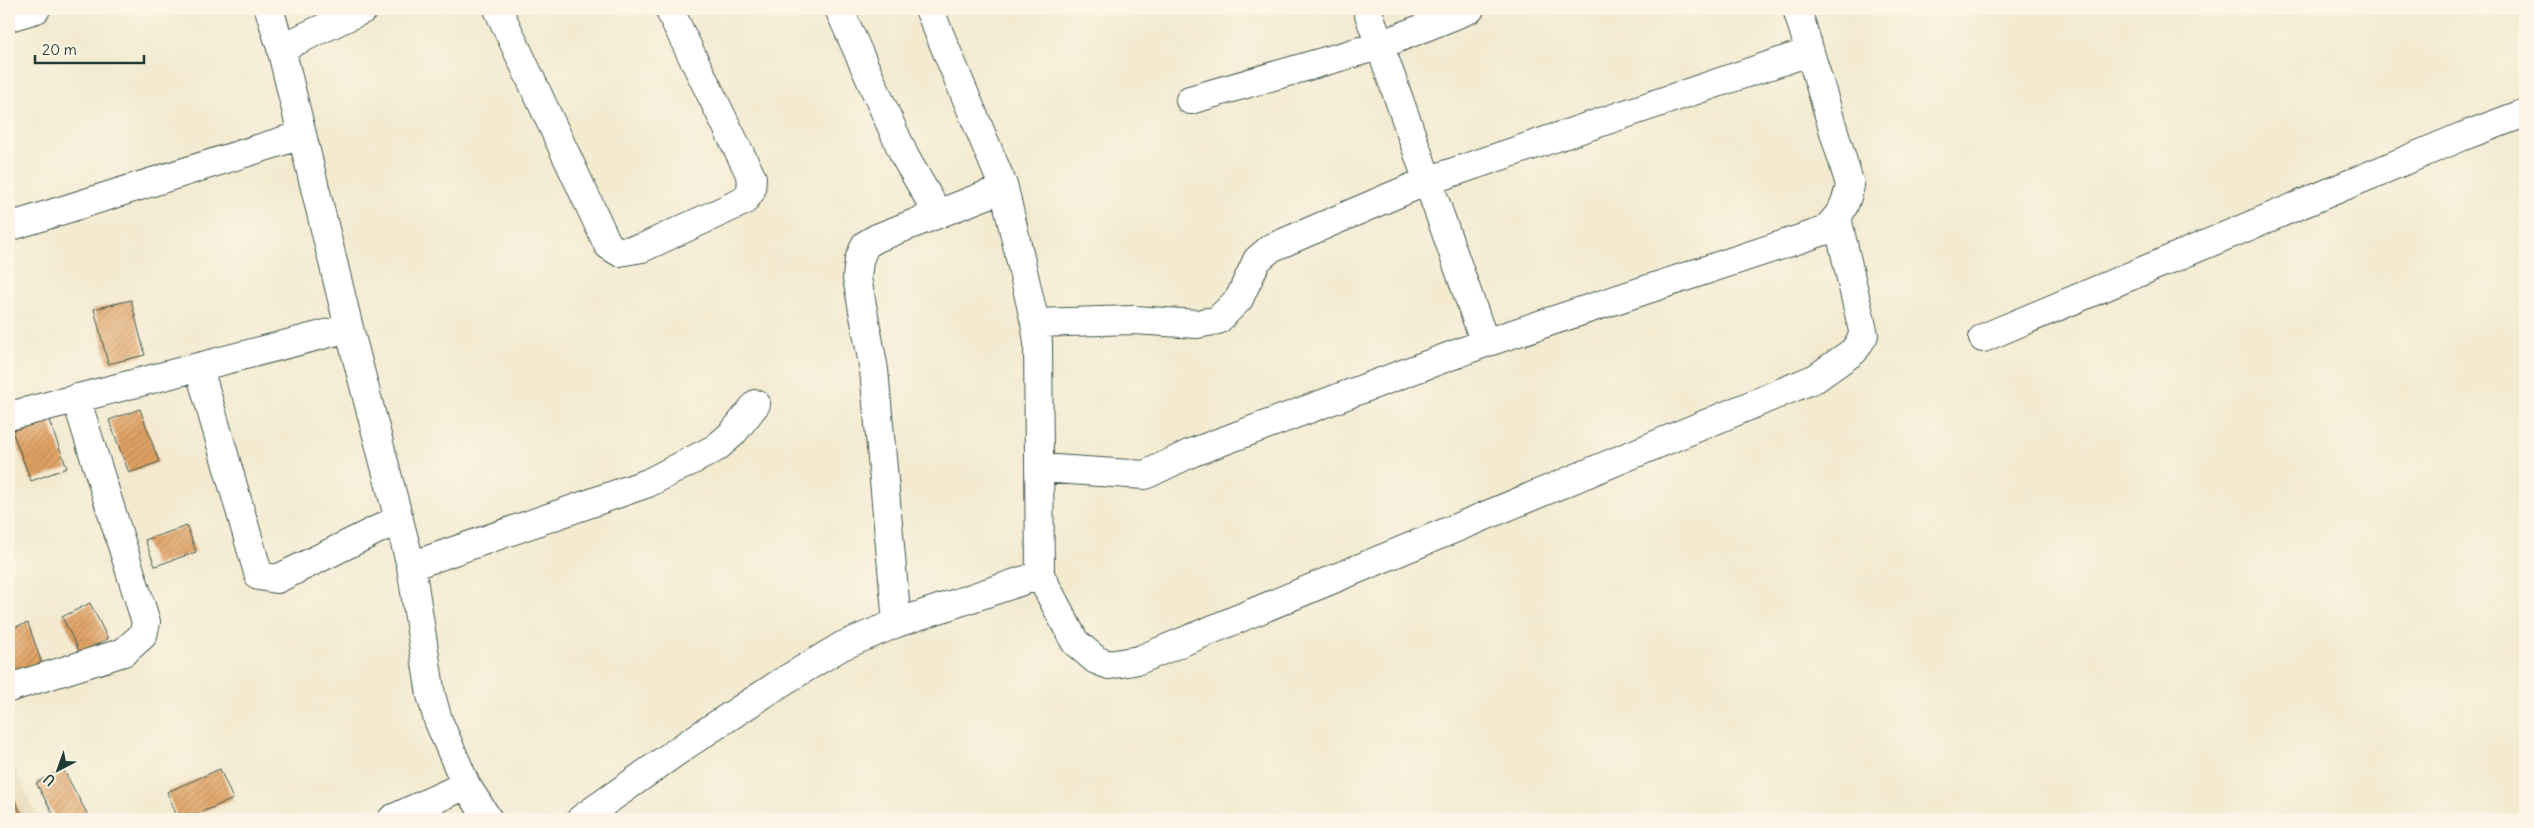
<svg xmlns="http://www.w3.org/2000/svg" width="2534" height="828" font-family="Delius,sans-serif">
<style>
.built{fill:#e6daba}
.building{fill:url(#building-hatch)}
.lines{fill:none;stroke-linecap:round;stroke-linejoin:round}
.minor-casing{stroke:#3f574b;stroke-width:30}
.minor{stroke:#fff;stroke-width:28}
</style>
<defs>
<pattern id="building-hatch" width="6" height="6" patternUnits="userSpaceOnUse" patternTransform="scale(1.25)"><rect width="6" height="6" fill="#e1a264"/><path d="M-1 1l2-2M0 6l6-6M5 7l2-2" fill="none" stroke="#b68553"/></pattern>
</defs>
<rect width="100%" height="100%" fill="#fcf5e5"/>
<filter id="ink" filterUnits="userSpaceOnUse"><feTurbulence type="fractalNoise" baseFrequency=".02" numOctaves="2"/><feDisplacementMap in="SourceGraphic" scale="10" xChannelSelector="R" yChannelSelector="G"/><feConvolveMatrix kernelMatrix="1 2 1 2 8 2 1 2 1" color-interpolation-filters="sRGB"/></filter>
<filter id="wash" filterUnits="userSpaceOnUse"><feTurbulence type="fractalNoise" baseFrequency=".0096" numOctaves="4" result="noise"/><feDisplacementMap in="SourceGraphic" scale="20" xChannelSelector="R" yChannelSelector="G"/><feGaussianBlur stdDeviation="1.12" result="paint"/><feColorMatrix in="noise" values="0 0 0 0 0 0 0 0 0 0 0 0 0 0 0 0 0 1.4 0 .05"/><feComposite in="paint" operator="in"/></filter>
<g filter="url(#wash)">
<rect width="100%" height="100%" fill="#f3ead0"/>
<path class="built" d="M9,758L39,819H9Z"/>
<g id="blocks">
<path class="building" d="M131,300L145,355L108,364L94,309Z
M140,409L159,462L129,473L109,420Z
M48,418L67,468L31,481L12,431Z
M187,526L196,552L155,566L145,540Z
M90,603L108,639L80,653L62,617Z
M28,623L42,664L12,674L9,662V629Z
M63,769L90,819H56L36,783Z
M220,769L233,799L185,819H178L167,792Z
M9,786L23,819H9Z"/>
</g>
</g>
<g filter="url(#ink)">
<use href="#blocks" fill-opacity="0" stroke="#3f574b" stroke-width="1"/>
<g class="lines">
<g class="minor-casing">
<path id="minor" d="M269,9L281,48L349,328L411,566L431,695L438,720L466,785L488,819
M498,9L608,245L619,252L642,248L744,201L751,191L752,178L669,9
M839,9L905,157L938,214
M929,9L1004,188L1035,323L1038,342L1040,575L1075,642L1096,660L1109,665L1139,660L1816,378L1854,351L1864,335L1837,218
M1367,9L1485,343
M9,17L36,9
M281,48L364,9
M1190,100L1378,46L1470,9
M9,227L302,135
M1035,323L1134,320L1197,324L1218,320L1239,299L1257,260L1271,248L1427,181L1809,52
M1983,338L2461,137L2525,113
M199,368L259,576L277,579L399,519
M9,416L349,328
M1040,468L1145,475L1191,453L1485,343L1824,231C1839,217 1846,206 1850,185L1797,9
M411,566L648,483L716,448L733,433L756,404
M897,623L874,370L857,278L859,260L865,245L877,238L1004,188
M9,688L124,652L143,635L146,622L76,398
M392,819L466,785
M581,819L689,743L782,682L842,646L897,623L1040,575"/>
</g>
<use href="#minor" class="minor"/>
</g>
</g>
<rect width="2534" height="828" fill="none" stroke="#fcf5e5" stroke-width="30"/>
<g transform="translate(58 770) rotate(221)" stroke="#fcf5e5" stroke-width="4" paint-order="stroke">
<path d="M0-4L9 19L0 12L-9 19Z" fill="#1f3d34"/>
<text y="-8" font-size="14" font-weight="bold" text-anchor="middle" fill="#1f3d34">U</text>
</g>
<path d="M35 55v8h109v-8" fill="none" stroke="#1f3d34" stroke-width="2.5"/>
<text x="42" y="55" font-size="15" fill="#1f3d34" stroke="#fcf5e5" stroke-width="4" paint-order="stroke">20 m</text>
</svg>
